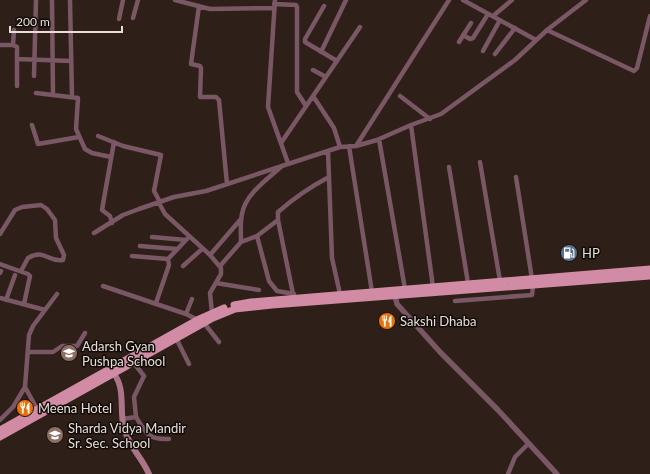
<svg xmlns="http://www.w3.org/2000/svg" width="650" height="474" font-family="Lato,sans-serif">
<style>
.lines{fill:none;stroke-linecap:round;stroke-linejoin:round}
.minor{stroke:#7a5764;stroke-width:4.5}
.tertiary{stroke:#7a5764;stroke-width:5.5}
.secondary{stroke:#ac7488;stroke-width:6}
.primary{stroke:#d28ba4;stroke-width:7}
.labels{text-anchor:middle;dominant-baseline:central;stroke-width:3;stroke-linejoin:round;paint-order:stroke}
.poi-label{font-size:13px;fill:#e8ded9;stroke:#110b08;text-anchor:start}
</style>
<rect width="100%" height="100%" fill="#2e1f18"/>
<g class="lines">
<path class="minor" d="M52,0L53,95
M70,0L72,97
M175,0L210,9L274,8
M275,0L268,107L288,163
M463,0L536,40
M274,4L296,5L297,7V92L306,106
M199,6L191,64L200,66L201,68L200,97H216L219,100L227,184
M324,6L305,39V42L337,61
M493,16L512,0
M133,18L138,0
M119,19L123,0
M547,30L634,71L637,68L650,16
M463,35L470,39L473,38L488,14
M459,42L471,23
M0,45H13L17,47V86
M13,45L14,30
M483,51L500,20
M321,52L346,0
M495,54L515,28
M17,59L71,61
M313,70L326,77
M34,76L36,0
M36,93L78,98L76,129L85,149L92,153L111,157
M313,96L334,128L340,147
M400,96L430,119
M32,125L38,144L79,137
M411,125L433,287
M98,136L123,146L161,155L154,191L160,202
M379,139L405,289
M281,143L360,27
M349,146L372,292
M356,146L449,0
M480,162L500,281
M449,167L468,283
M329,177L332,258L340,294
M516,177L532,279
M159,203L165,214L210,255L221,268V274L210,293L212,313
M278,220L294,299
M112,223L110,216L102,210L114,142
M94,233L123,215L139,209L174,197L206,191L340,147L356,146L377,140L411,125L441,114L515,60L547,30L586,0
M0,234L15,210L22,207L41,205L47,209L55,220L56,238L64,255L63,260C48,263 45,248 28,258L21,271
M257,236L269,281L277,291L294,294
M152,237L186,240
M241,242C241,233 240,223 242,214C245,194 269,178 282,166
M140,246L177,249
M210,255L241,219
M132,256L168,259L169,265L156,303
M168,259L187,239
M0,264L28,274L30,276L24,304
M183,266L202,249
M220,266L241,242L257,236L278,220V212C294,198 310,187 329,177L328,151
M0,273L1,271
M216,283L259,290
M103,286L186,314L204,323L219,342
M0,298L45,310
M6,300L15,275
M455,301L532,295L533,286
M186,314L192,299
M176,338L189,364
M29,352H53L62,346H77L85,333
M133,362L144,376L134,397L136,417
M25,387L37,409
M122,419L136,417C146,433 148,440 169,439
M0,420L13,407L25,387L29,335L33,326L57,294
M508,474L515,457L528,444"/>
<path class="tertiary" d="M394,292L397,304L440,352L498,410L557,474"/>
<path class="secondary" d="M114,374C126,389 119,411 124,428C129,447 141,456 149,474"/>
<path class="primary" d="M234,305L251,302L650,269
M0,430L197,320L224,308
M0,437L213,318L235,309L272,305L650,276"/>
</g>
<defs>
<g id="fuel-disc" transform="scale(0.9)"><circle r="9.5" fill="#5c6f8a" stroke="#110b08"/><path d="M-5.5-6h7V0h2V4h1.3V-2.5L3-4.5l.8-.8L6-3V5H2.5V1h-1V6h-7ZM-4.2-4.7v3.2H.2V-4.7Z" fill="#fff"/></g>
<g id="restaurant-disc" transform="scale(0.9)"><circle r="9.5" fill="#e8710a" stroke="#110b08"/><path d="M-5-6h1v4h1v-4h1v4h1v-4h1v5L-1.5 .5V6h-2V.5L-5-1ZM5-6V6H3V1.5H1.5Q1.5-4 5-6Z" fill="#fff"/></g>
<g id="school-disc" transform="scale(0.9)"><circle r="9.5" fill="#8d6e63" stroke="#110b08"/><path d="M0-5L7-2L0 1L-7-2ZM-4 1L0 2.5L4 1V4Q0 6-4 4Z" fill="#fff"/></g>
</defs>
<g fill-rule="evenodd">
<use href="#fuel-disc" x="569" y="253"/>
<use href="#restaurant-disc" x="387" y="321"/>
<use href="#school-disc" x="69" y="353"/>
<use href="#restaurant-disc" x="25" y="408"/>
<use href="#school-disc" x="55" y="435"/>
</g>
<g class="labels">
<g class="poi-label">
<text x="582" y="253">HP</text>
<text x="400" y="321">Sakshi Dhaba</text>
<text x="82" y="346">Adarsh Gyan<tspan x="82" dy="15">Pushpa School</tspan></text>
<text x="38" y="408">Meena Hotel</text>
<text x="68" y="428">Sharda Vidya Mandir<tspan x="68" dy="15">Sr. Sec. School</tspan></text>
</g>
</g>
<path d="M10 26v6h112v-6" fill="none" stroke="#e8ded9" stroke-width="2"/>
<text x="16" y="26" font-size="12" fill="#e8ded9" stroke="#110b08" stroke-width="3" paint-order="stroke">200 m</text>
</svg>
